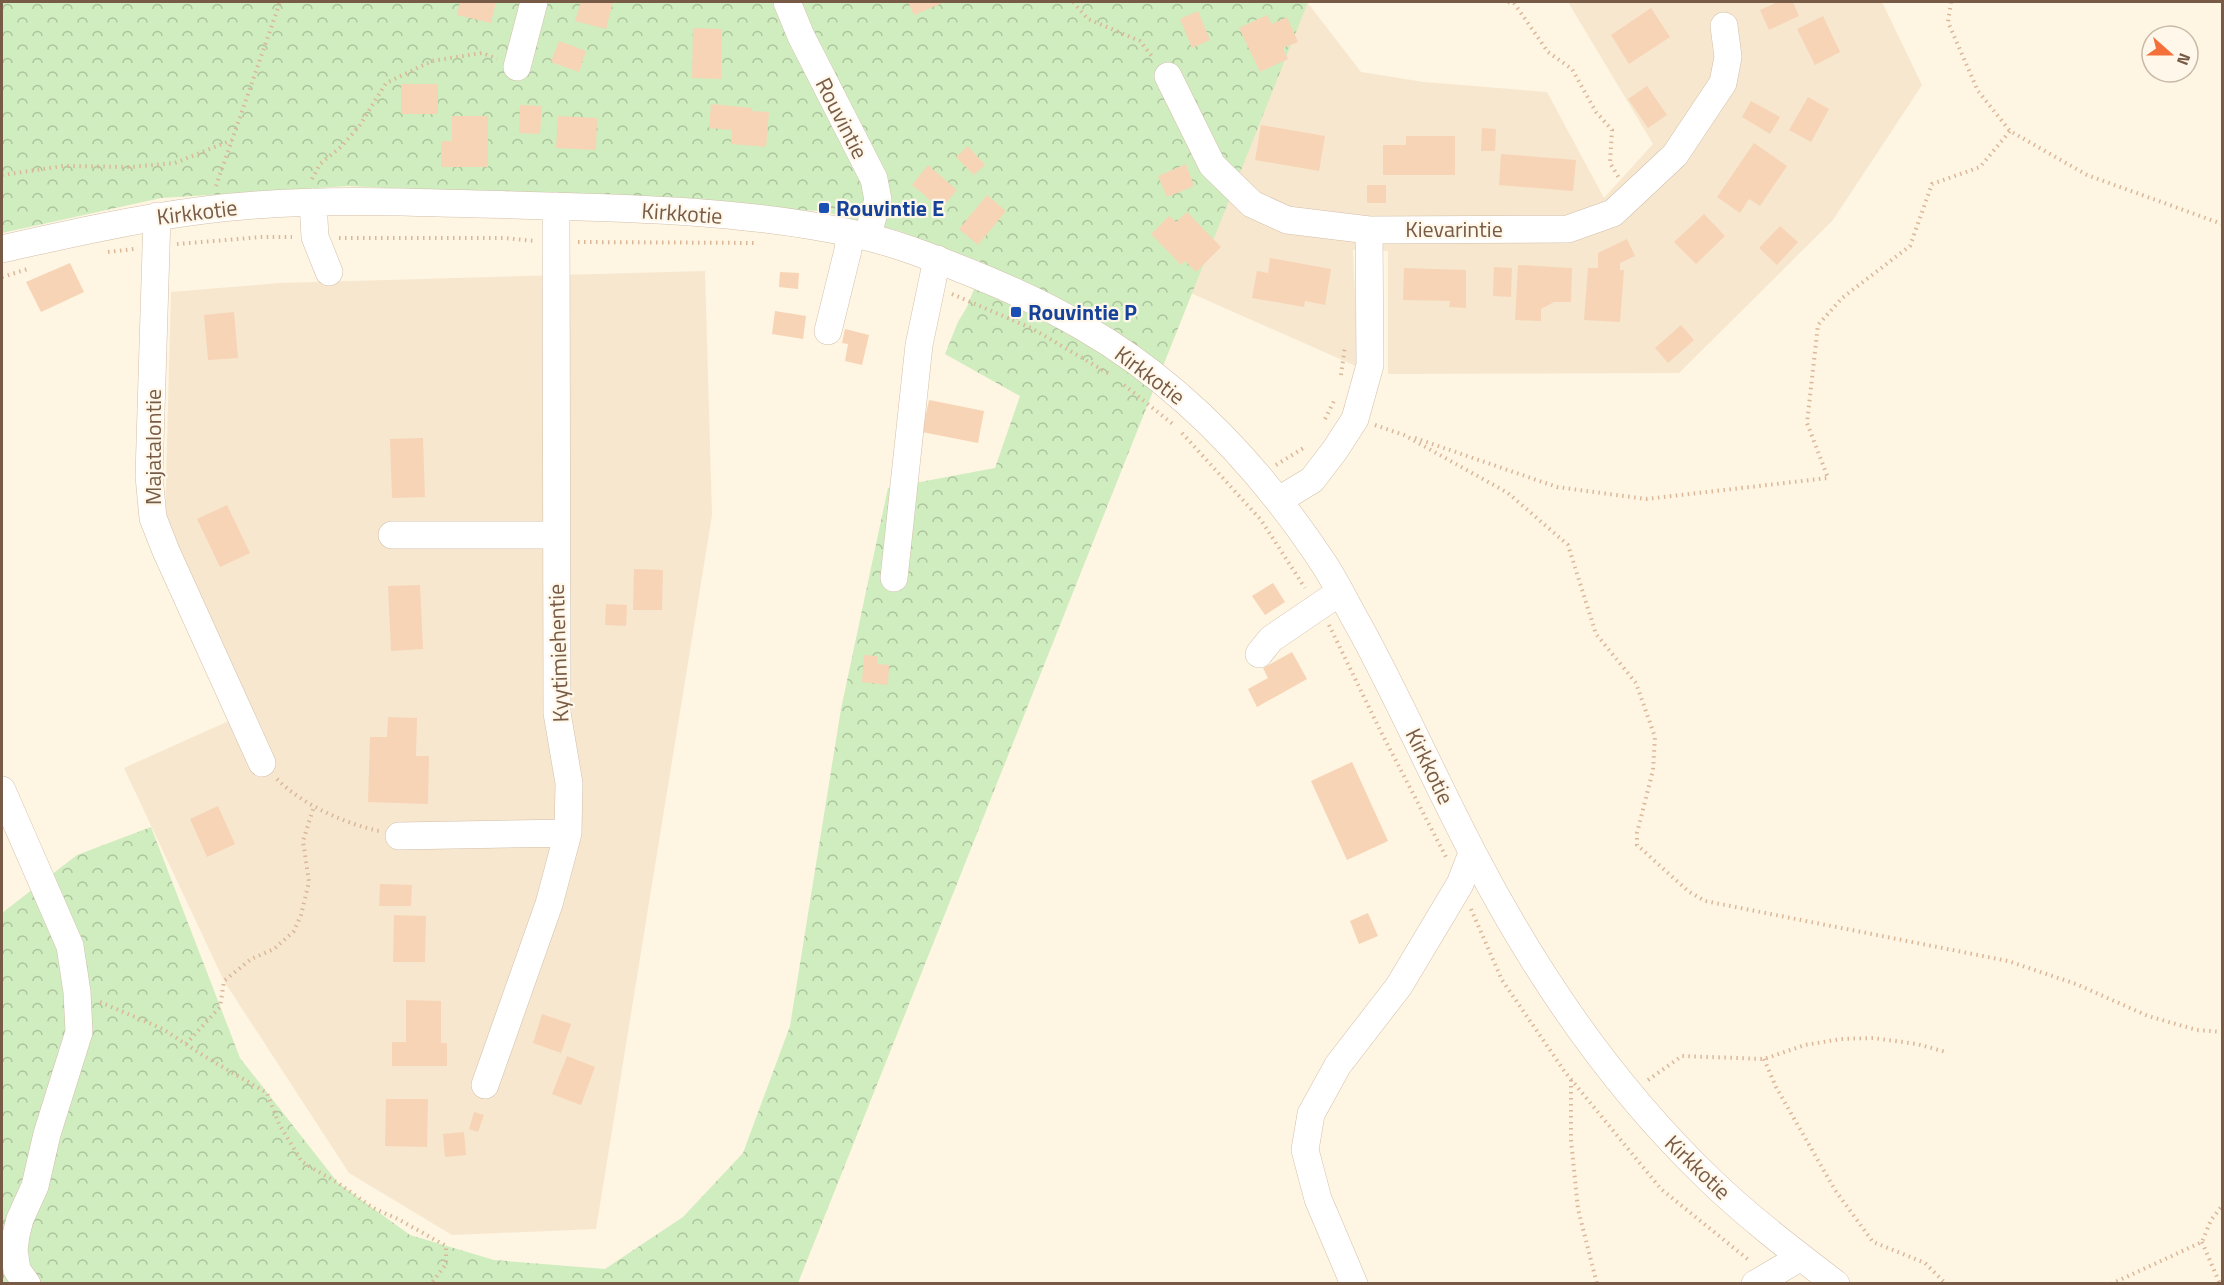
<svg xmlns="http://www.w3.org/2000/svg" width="2224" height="1285" font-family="'Titillium Web',sans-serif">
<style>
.residential{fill:#f7e7cf}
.forest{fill:url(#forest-crowns)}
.building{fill:#f7d4b6}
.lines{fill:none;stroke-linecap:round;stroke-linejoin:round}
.minor-casing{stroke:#d3bfaa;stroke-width:28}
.path{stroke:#dbb799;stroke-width:4;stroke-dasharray:1.5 4.5;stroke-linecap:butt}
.minor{stroke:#fff;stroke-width:27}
.transit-dot{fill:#1a4fb4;stroke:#fff8ea;stroke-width:2}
.labels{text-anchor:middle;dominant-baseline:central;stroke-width:4.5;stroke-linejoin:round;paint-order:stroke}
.street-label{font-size:22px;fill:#785b46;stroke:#fff8ea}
.transit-label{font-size:22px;font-weight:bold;fill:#164399;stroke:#fff8ea;text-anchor:start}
</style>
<defs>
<pattern id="forest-crowns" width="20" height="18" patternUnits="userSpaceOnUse" patternTransform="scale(1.5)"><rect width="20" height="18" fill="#cfedbf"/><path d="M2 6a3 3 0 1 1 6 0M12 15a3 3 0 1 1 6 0" fill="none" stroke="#adc39d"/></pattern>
</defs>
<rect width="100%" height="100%" fill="#fef5e2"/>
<path class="residential" d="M1307,2L1361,72L1424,82L1547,92L1604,198L1653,144L1568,2H1882L1922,85L1833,220L1679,373L1388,374V251L1353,250L1358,367L1184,290Z
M705,271L712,515L596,1229L452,1235L349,1173L224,981L124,768L251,711L165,519L171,292L280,283Z"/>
<path class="forest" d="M2,2H1308L798,1283L2,1284V913L77,855L151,827L240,1058L338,1183L410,1235L494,1260L605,1269L683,1217L743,1153L790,1026L841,709L888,488L995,468L1020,396L945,354L958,322L967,307L984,263L899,231L821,211L349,186L161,198L2,233Z"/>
<path class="building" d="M460,2H496L491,23L457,15Z
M581,2H613L606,29L575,21Z
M908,2H945L914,15Z
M1778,2H1793L1799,16L1769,30L1760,10Z
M1651,8L1670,37L1629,64L1611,35Z
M1198,11L1210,40L1192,48L1180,19Z
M1267,15L1272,24L1287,17L1298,42L1283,48L1288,59L1260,72L1239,28Z
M1823,16L1840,52L1815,65L1797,29Z
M693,28L722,29L721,79L692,78Z
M559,41L586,51L579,72L551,62Z
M401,84H438V114H401Z
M1647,86L1667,115L1648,128L1628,99Z
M1808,97L1829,109L1811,142L1789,130Z
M1751,101L1780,117L1770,134L1742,117Z
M711,104L752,108V111L769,112L766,147L731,144L732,130L709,128Z
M520,105L542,106L540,134L519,133Z
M452,116H488V167H441V141H452Z
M558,116L597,118L596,150L556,148Z
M1261,125L1325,136L1319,171L1255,160Z
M1482,128L1496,129L1495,151H1481Z
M1406,136H1455V175H1383V145H1406Z
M1754,143L1787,166L1760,206L1749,199L1740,213L1717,197Z
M968,146L985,165L974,175L956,157Z
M1501,154L1576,160L1573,191L1499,185Z
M1186,164L1194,186L1167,197L1158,176Z
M928,165L957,190L941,209L912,185Z
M1367,185H1386V203H1367Z
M987,195L1006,211L978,245L959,229Z
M1187,212L1221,247L1196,272L1185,261L1181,265L1151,234L1169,216L1176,222Z
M1704,214L1725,236L1696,264L1674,242Z
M1780,226L1798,242L1777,265L1759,248Z
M1627,239L1635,256L1620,263V270H1624L1620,322L1584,320L1588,268H1598V253Z
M1270,258L1331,269L1325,305L1305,301L1304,307L1252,298L1257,271L1268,273Z
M70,263L84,292L41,312L26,282Z
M1518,265L1572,268L1571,302H1554L1541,309V321L1515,320Z
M1494,267L1512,268L1511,297L1493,296Z
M1404,268L1466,270V308L1449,307L1450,301L1403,300Z
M780,272L799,273L798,289L779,287Z
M775,311L806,316L803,339L772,334Z
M234,312L238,358L208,360L204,315Z
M1681,325L1694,340L1668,363L1655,348Z
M845,329L869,335L862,365L845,361L848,344L842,343Z
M929,400L984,411L978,443L922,432Z
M423,438L425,497L392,498L390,439Z
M227,505L250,553L220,567L197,519Z
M634,569L663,570L662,610H633Z
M1273,583L1285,602L1265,615L1252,596Z
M420,585L423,649L391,651L388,586Z
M606,604L627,605L626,626L605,625Z
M1292,652L1307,679L1257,707L1248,689L1268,678L1263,668Z
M864,655L877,656V664L889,665L888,685L862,682Z
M388,717L417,718L416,756H429L428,804L368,802L370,737H387Z
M1352,762L1388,841L1347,860L1311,781Z
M218,806L235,844L207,857L190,819Z
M380,884L412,885L411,906H379Z
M1368,913L1378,936L1359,944L1350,921Z
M394,915L426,916L425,962H393Z
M406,1000L441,1001V1043H447V1066H392V1042H406Z
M542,1014L571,1024L561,1053L533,1043Z
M567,1056L595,1067L581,1105L552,1094Z
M386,1099H428L427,1147L385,1146Z
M474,1112L484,1115L478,1132L469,1129Z
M464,1132L466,1155L445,1157L443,1134Z"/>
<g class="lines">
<g class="minor-casing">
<path id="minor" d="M787,2L801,36L874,179L878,200L867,237
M517,67L534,2
M1168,76L1212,165L1252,204L1287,220L1369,230L1568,229L1613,213L1675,155L1723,83L1728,57L1724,26
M313,202L315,237L329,272
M157,216L149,476L153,518L166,551L262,763
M2,249C86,230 170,211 256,205C342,198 429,203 515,205C628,208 744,210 855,234C893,242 930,257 966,271C1006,287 1046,305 1083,327C1182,384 1262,470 1324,564C1337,584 1347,605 1359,626C1400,701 1435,781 1475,857C1537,976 1612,1086 1709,1179C1748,1217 1793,1251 1836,1284
M828,331L848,250L850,233
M1279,500L1312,480L1335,450L1355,419L1370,365L1369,230
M392,535H555
M894,578L919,345L937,259
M1259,654L1271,639L1340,592
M2,790L70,946L77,992L79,1032L47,1134L35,1186L20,1219L16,1235L14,1250L17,1270L27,1284
M399,836L568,833
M485,1085L549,904L568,833L569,783L557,713L556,206
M1354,1284L1318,1199L1305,1150L1311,1114L1338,1065L1399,986L1460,884L1472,853
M1755,1284L1801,1257"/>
</g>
<path class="path" d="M1073,2L1088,19L1140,41L1154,59
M1508,2L1514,3L1548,52L1572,69L1596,112L1612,130L1610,163L1619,178
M1951,2L1948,22L1978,91L2010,131L2087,175L2222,224
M2,175L63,166L131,167L175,163L232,140
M312,179L320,164L342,146L360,125L386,83L432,61L482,53L497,59
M216,186L280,2
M339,238H504L535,241
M578,242L757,243
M177,244L262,237H292
M108,252L134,249
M2,277L28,269
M952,294L1033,329L1111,375
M1341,375L1345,346
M1124,385L1174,425
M1325,419L1335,399
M1375,425L1404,435L1508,493L1568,545L1596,634L1636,683L1655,737L1653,770L1637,833V845L1688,891L1705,901L2008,961L2076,984L2148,1016L2197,1030L2222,1032
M1182,433L1261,520L1305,588
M1415,438L1557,487L1646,499L1828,478L1807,423L1818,325L1842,298L1910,246L1932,184L1980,167L2010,131
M1276,465L1305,447
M1329,625L1380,730L1446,857
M277,779C301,804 346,824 379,831
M1471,909L1502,980L1565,1072L1661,1189L1750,1261
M100,1002L163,1029L204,1056L267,1093L279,1124L302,1162L338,1183L373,1208L398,1219L446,1246V1264L431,1284
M186,1044L220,1007L224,981L251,959L274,949L294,931L301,915L309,882L303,841L314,806
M1764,1059L1776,1087L1835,1190L1873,1242L1925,1263L1946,1284
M1571,1080V1140L1578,1209L1597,1284
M1648,1080L1682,1056L1764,1059L1805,1045L1841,1039L1873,1038L1917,1044L1946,1052
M2202,1242L2220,1284
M2111,1284L2202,1242L2211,1220L2222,1206"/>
<use href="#minor" class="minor"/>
</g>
<g class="transit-dot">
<rect x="818" y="202" width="12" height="12" rx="3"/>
<rect x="1010" y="306" width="12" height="12" rx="3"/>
</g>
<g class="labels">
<g class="street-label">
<text transform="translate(842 118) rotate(63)">Rouvintie</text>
<text transform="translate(197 212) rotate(-7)">Kirkkotie</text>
<text transform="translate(682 213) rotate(4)">Kirkkotie</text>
<text x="1454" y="229">Kievarintie</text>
<text transform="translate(1150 375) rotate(37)">Kirkkotie</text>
<text transform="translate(153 447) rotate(-90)">Majatalontie</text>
<text transform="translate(558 653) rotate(-92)">Kyytimiehentie</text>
<text transform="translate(1430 766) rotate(64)">Kirkkotie</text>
<text transform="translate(1698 1167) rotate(44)">Kirkkotie</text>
</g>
<g class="transit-label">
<text x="836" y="208">Rouvintie E</text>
<text x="1028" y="312">Rouvintie P</text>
</g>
</g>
<rect width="2224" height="1285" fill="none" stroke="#785b46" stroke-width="6"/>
<g transform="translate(2170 54) rotate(111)"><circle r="28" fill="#fff8ea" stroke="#c9b9a8" stroke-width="1.5"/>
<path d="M0-4.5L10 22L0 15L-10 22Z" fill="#f4703a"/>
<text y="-9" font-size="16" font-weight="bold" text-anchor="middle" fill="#785b46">N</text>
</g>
</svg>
